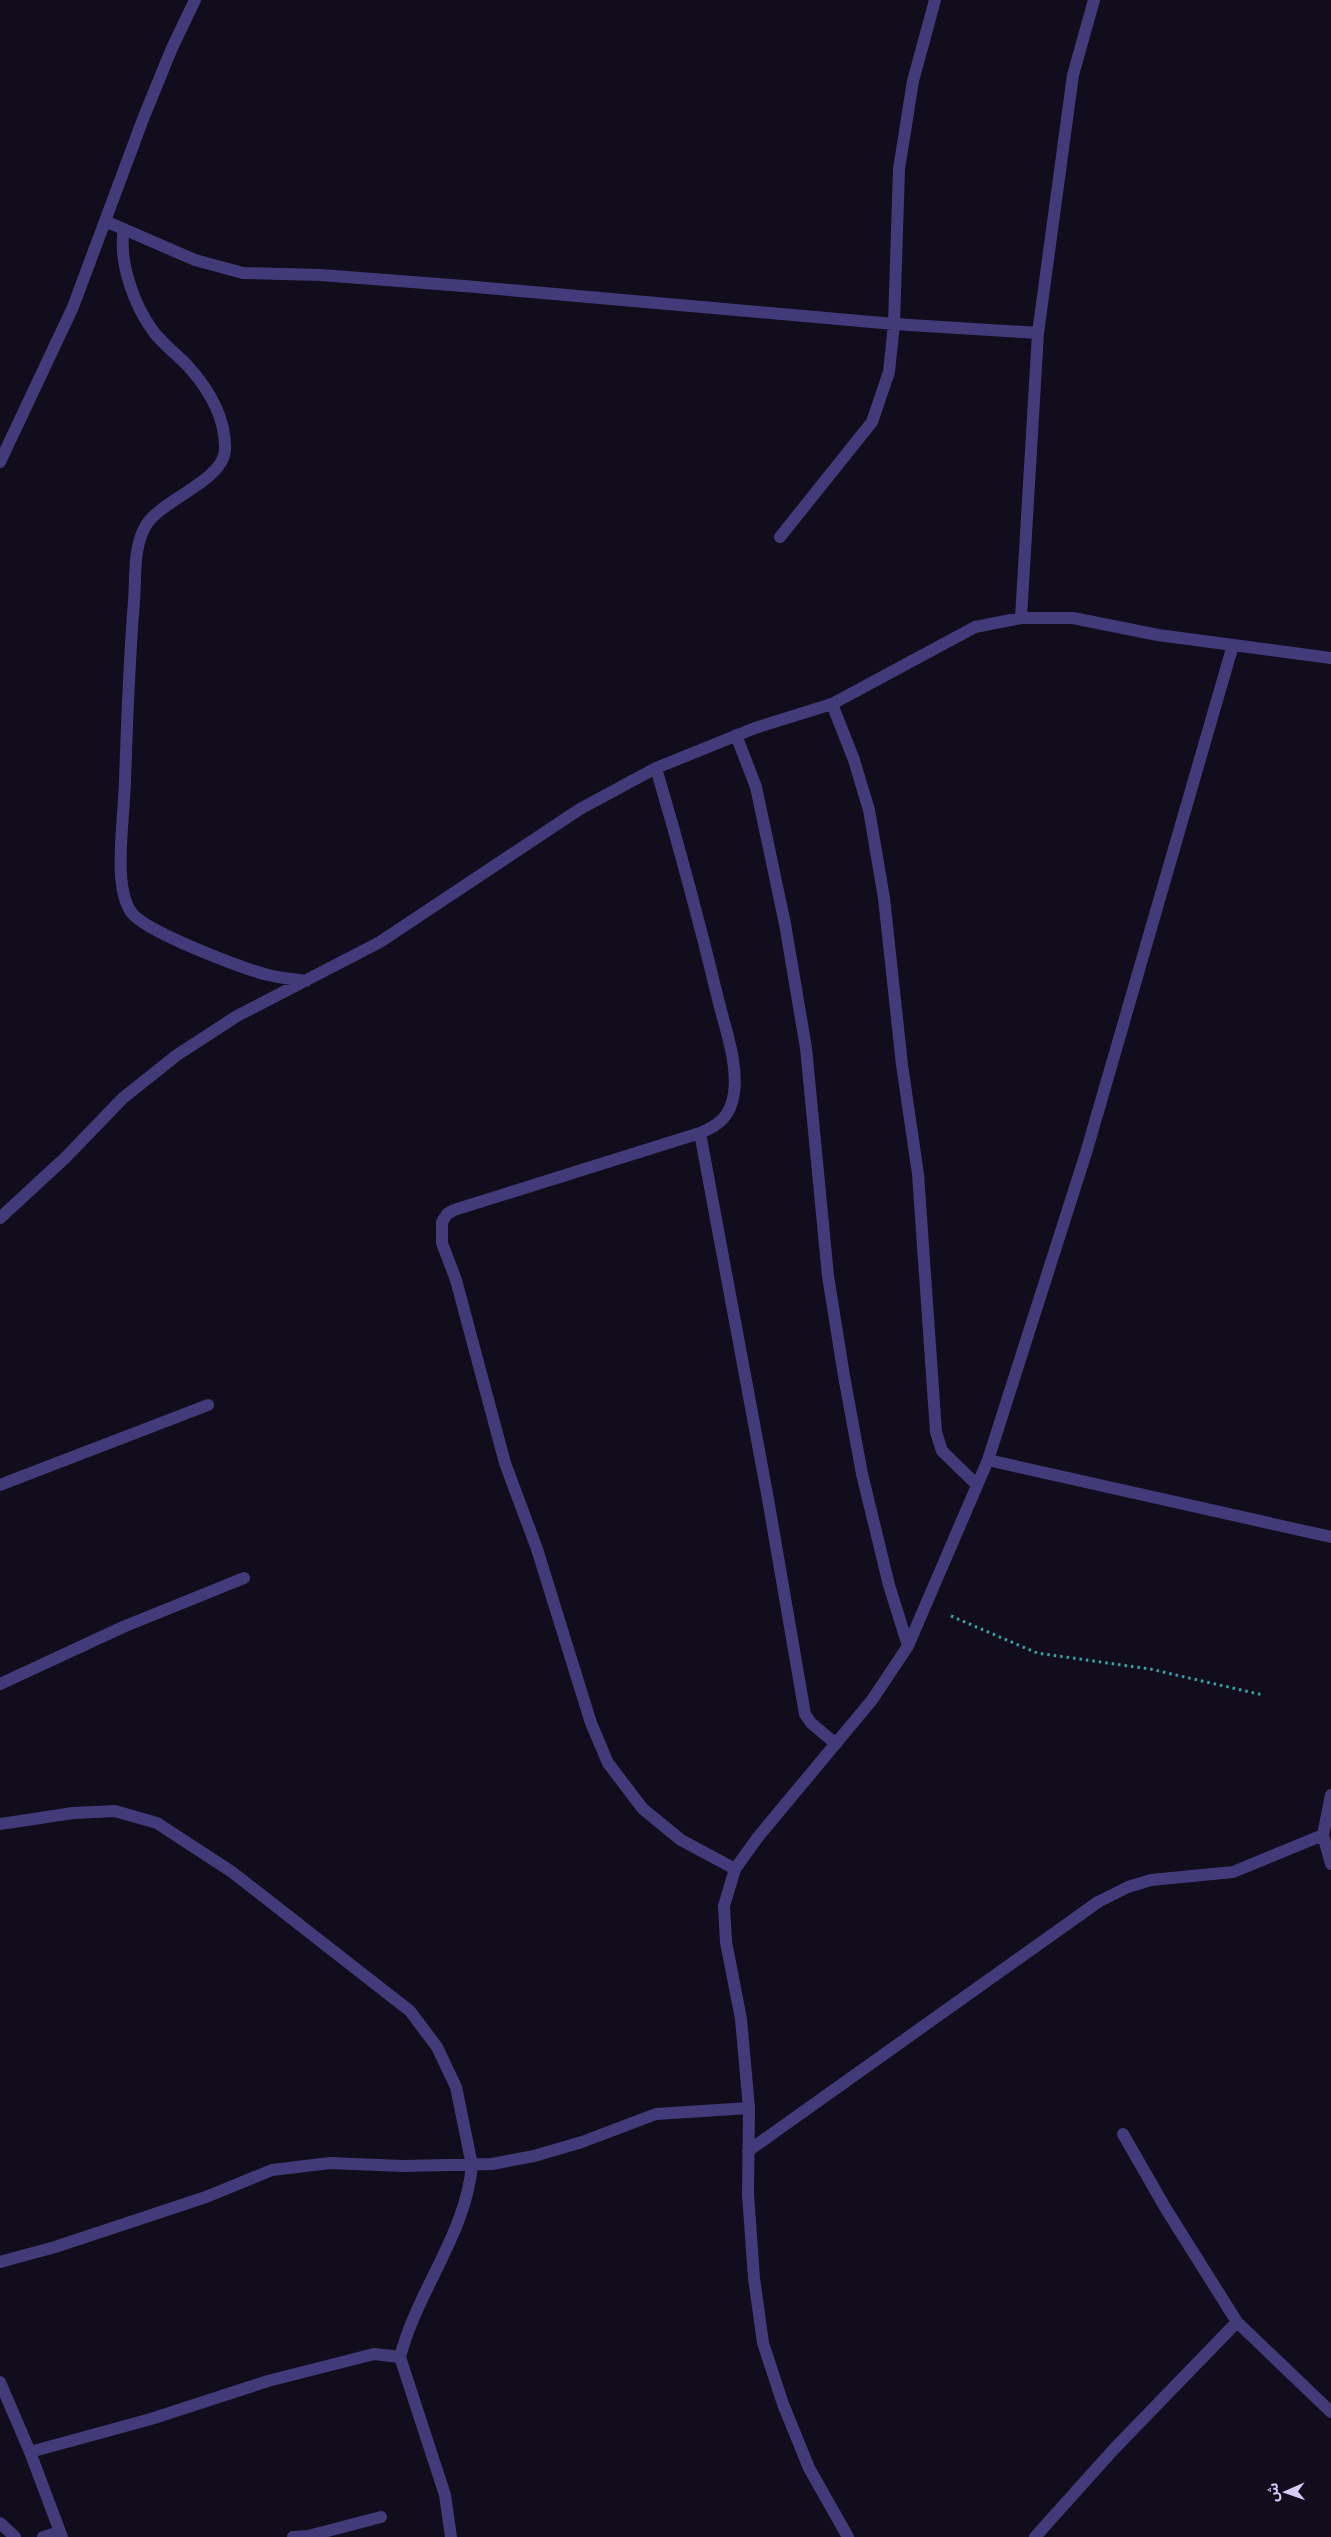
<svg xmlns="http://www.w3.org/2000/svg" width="1331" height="2537" font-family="Poppins,'Noto Sans Arabic',sans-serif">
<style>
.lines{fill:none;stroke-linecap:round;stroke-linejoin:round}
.path{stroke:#34a4a8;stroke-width:3;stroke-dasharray:2.5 4;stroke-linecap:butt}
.service{stroke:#433b79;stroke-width:12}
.minor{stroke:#433b79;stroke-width:12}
</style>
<rect width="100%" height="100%" fill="#110d1d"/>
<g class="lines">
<path class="path" d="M951,1616L1037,1653L1150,1669L1263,1695"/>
<path class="service" d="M0,1485L208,1405
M0,1684L123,1627L244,1578
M30,2452L151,2419L268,2381L374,2354L400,2357
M293,2537L308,2536L381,2517"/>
<path class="minor" d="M105,221L195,260L243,273L321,275L464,286L894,324L1038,333
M124,229C118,261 134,305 153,331C163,344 176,354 187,365C208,388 226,418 225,450C224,481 158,501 145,527C133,549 136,576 134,601C129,661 127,721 125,781C124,813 119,844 121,876C122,888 124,902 131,912C145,932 242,968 268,975C280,978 293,979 306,981
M0,462L73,307L143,119L172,48L195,0
M780,537L872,422L889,372L894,324L899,169L913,81L935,0
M1021,618L1038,333L1073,75L1094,0
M832,704L854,760L869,810L884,898L902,1065L918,1174L936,1432L942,1451L977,1485
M736,735L756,787L785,924L806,1048L828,1276L844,1376L862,1474L889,1585L908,1646
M656,768C679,846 700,924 719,1003C726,1031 738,1064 734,1093C731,1115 720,1125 700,1133L454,1210L447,1214L442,1222V1243L456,1280L505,1463L537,1549L591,1723L608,1763L643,1809L681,1840L735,1869
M700,1133L768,1499L805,1714L811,1723L836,1744
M0,1218L65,1158L123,1098L177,1055L237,1016L380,942L580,809L656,768L755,728L832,704L975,627L1021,618H1073L1158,635L1233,645
M988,1460L1331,1537
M1331,1795L1323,1835L1331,1864
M0,1824L73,1813L115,1811L157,1823L232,1872L410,2011L437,2047L456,2087L472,2165C466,2234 417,2291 400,2357L445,2495L451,2537
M1123,2134L1166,2209L1237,2322L1331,2412
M748,2151L1098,1902L1128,1887L1151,1880L1233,1872L1323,1835
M0,2262L55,2247L206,2197L272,2170L330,2163L403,2166L492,2164L534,2156L582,2142L656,2114L749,2108
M0,2382L30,2452L62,2537
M0,2523L15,2537
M43,2537L60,2532
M848,2537L809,2468L783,2404L763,2343L754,2278L748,2194L749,2108L741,2019L726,1942L724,1906L735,1869L758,1837L872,1700L908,1646L988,1460L1086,1153L1233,645L1331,658
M1035,2537L1114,2449L1237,2322"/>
</g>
<g transform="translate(1286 2492) rotate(268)" stroke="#110d1d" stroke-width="4" paint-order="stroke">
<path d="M0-4L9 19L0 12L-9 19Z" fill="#d6ccfc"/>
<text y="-8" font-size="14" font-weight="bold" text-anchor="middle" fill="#d6ccfc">ش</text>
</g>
</svg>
